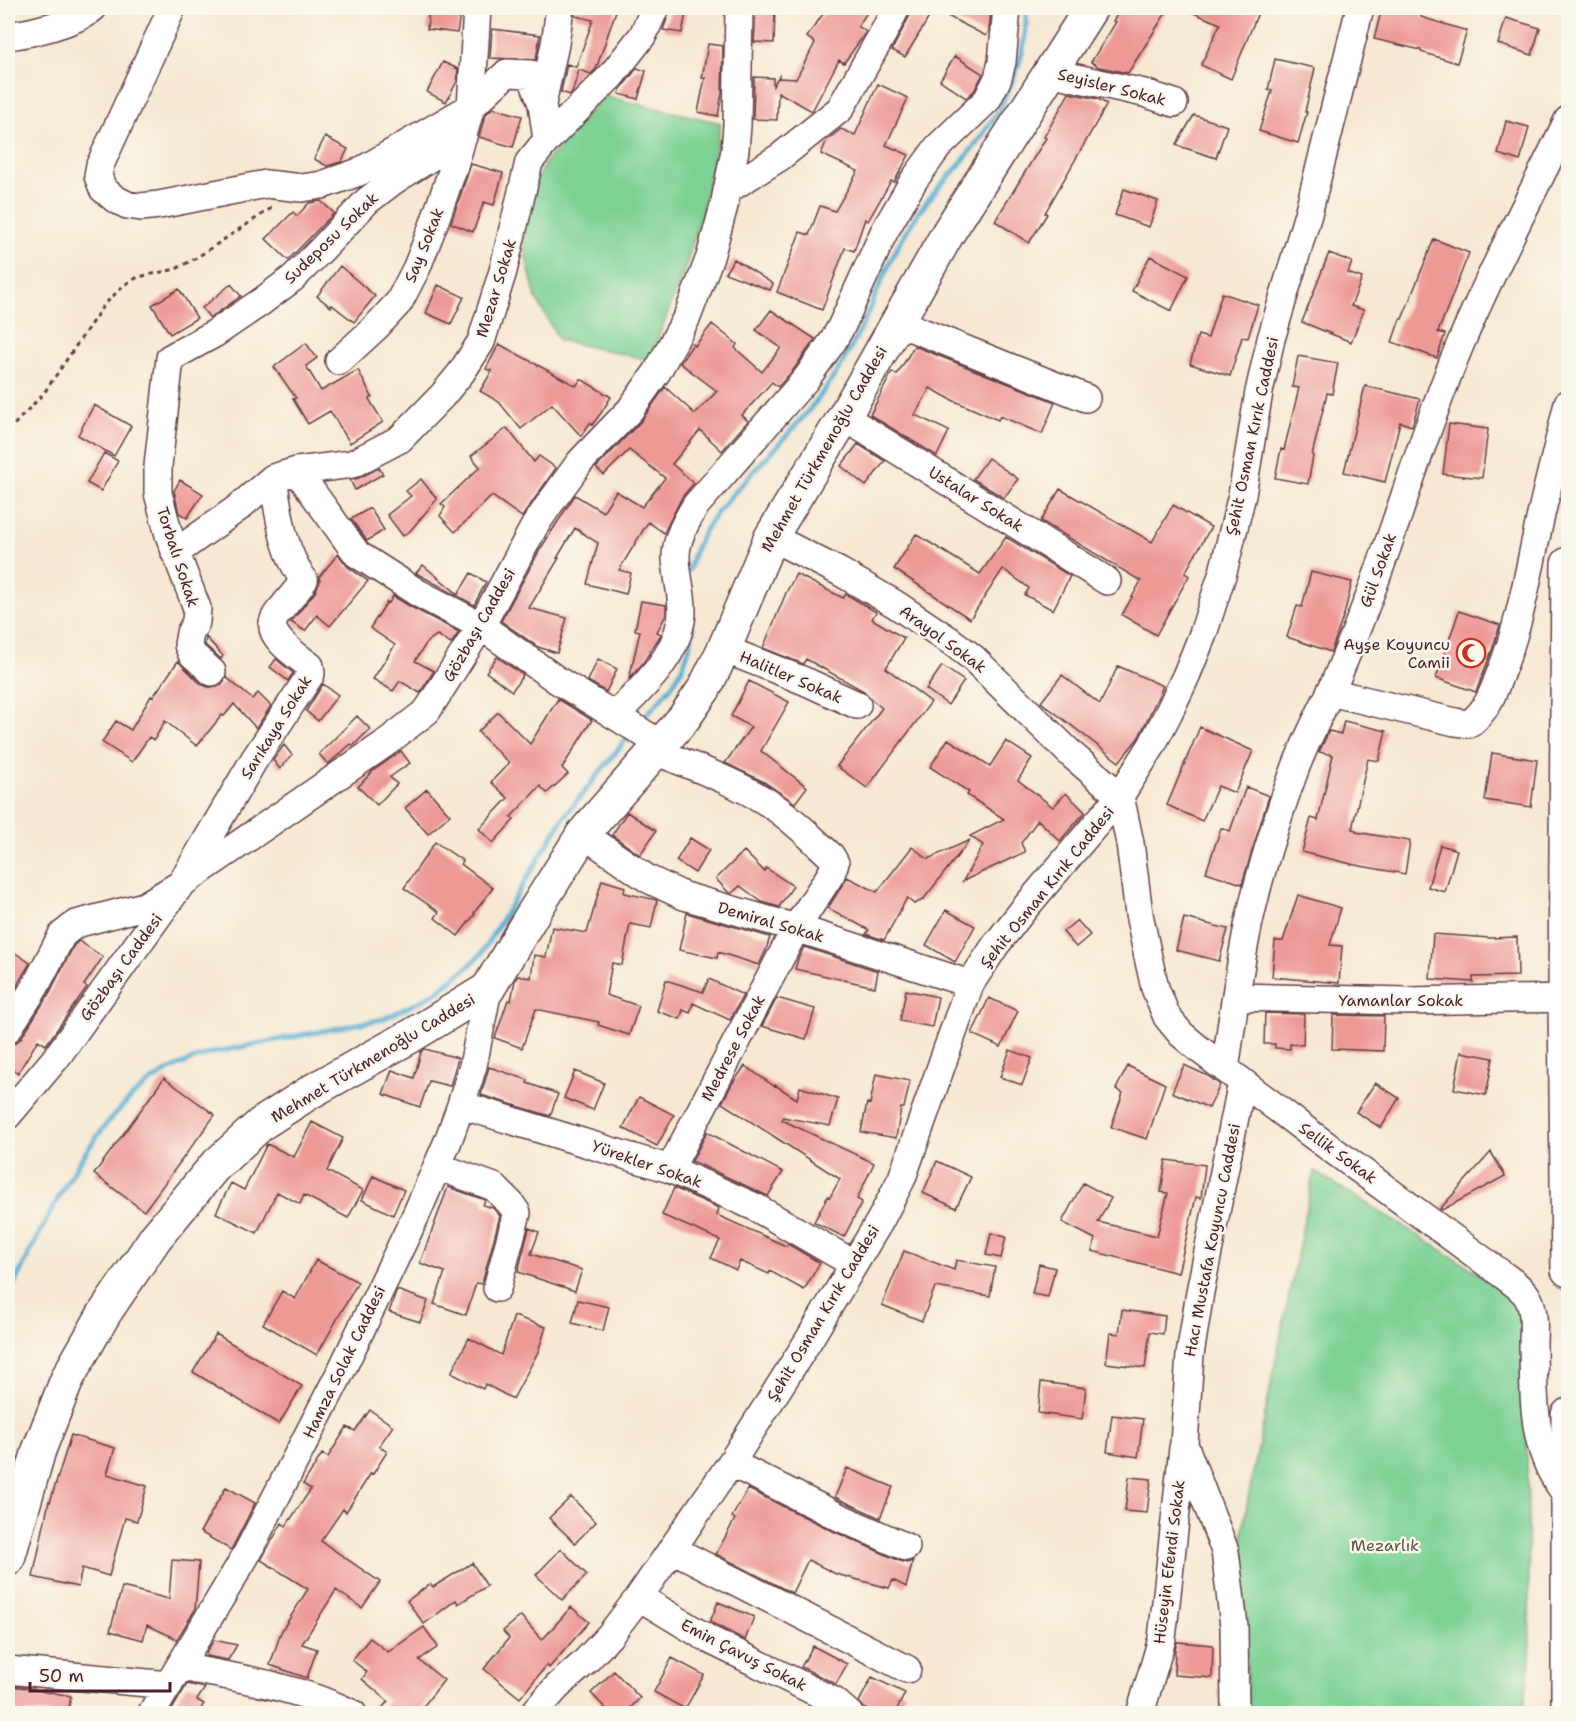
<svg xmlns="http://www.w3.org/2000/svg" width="1576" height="1721" font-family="'Shantell Sans',sans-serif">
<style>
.green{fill:#7dd194;stroke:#647860;stroke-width:1.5}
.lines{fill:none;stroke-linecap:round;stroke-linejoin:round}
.stream{stroke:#57afd4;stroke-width:5}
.building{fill:#ed9a97}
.minor-casing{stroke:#643d44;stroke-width:30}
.major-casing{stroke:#643d44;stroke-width:36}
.path{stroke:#643d44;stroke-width:3;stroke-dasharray:4.5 4.5;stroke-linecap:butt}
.minor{stroke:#fff;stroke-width:27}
.major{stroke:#fff;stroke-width:33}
.labels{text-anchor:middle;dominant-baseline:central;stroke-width:5;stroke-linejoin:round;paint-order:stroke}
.street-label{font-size:16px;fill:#4a1f2b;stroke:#fbf7ec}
.poi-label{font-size:16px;fill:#4a1f2b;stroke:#fbf7ec;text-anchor:end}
.park-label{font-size:16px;fill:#59544a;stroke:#fbf7ec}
</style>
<rect width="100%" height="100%" fill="#fbf7ec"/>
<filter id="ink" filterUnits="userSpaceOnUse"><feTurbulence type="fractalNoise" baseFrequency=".0167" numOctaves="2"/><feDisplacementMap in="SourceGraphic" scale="12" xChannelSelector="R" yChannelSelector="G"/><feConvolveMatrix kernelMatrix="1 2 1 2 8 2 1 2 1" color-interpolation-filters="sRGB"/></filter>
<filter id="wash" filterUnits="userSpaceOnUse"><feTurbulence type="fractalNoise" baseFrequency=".008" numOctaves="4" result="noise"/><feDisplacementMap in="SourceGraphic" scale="24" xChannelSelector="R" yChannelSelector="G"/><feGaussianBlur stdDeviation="1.35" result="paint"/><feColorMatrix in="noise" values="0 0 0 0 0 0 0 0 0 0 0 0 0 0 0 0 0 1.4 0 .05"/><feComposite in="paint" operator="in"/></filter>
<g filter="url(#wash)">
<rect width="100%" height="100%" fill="#f6e8d2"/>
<path class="green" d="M603,96L721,123L702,213L686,265L650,360L559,340L536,298L525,253L523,233L535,182L546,161Z
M1314,1171L1514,1295L1525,1322L1530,1657L1524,1713L1248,1714L1242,1536L1248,1499Z"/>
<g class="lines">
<path class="stream" d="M689,570C696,534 719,509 743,483C766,457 791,433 813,405C833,381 849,353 863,324C875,297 886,268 900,242C911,222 925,203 940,186C947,178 955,171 961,163C998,118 1029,67 1026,8
M641,721C648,712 656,705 663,696C681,677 690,653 693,627
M8,1296C44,1226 86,1126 153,1080C171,1068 190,1060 211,1053L383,1019L421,1001L439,990L468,967L481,954L564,817L631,733"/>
</g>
<g id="blocks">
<path class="building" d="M429,8H461L457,33L427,29Z
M575,8H617L596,69L591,74L579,70L572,93L570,95L561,92L567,64L576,67L593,20L575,16Z
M671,8H687L682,33L663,30Z
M756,8H775L774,43L754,42Z
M827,8H870L858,26L866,32L844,63L839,60L812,111L778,92L777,120L753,119L754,77L773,78V86L779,76V78L796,79L815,43L807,37Z
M912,8H991L989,31L986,36L934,9L905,57L892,50L910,15Z
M1121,8H1169L1128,73L1099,67L1091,62L1116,22L1113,21Z
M1182,8H1260L1231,79L1201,65L1220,24Z
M1382,8H1423L1421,17L1467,31L1457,63L1421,52V50L1374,39Z
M1506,18L1540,28L1532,55L1498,44Z
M492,29L540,35L536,60L490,58Z
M708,44L723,46L722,93L718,116L698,112L705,78H702Z
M955,56L983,74L974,91L966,98L940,80Z
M1275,59L1315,68L1305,112H1307L1298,143L1259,131L1272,91L1268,90Z
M443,62L458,69L457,81L446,102L427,92Z
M637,68L646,71L638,99L619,94L620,90Z
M878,84L908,98L886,145L909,155L894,182L891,181L868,221L865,219L854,251L845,248L822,310L777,292L800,232L809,235L820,206L835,211L858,171L821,154L827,140L841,129L855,135Z
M1069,93L1098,99L1107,104L1045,213L1047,214L1029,243L995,221L1046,138L1044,137Z
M493,108L522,116L513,147L479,137L485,115Z
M1194,115L1227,126L1216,158L1176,145Z
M1506,121L1529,127L1520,161L1498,154Z
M325,137L348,149L341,162L327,166L314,159Z
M471,164L503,173L494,205L484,202L473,232L451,223Z
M1124,189L1158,201L1149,227L1115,215Z
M321,201L334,213L288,260L266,239L293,212L297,216L309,203Z
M1434,239L1469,253L1438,332L1445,334L1437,358L1392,342L1400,319H1402Z
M1329,253L1352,262L1348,273L1362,278L1351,306L1364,310L1351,342L1302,322Z
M1150,256L1188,276L1171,311L1132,291Z
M734,259L773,284L770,290L725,273Z
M340,266L375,296L354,322L332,305L331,307L317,296Z
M231,284L241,296L210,318L202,308Z
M438,285L464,297L451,324L426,313Z
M179,289L197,318L170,334L152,305Z
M1222,293L1258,305L1248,338L1242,337L1230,376L1190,364L1198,335L1208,338Z
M771,310L815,339L794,369L778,387L772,382L742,415L748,421L722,451L700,430L672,464L694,483L682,497L664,533L648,522L619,570L631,573L626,594L587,584L598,543L575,528L557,558H559L529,608L567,618L557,653L538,647L501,621L541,548L575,495L603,512L616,491L642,507L665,478L629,450L604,475L596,468L641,421L665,387L695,414L717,391L680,363L693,344L695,346L712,324L737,344L735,348L762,372L781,348L756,330Z
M306,343L317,358L306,366L321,391L358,370L372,397L369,399L383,422L350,443L330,411L308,424L293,399L296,398L274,367Z
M499,344L576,386L581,379L611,397L601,413L592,425L590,423L581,436L552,404L521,429L499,402L480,391L492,371L486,369Z
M914,346L1055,402L1042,434L1000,416L998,420L950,399L930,388L915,415L949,431L937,456L870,415L892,372L897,375Z
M1298,356L1338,363L1332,394L1327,393L1312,455L1313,456L1308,484L1275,478L1281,449L1284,450L1299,388L1292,387Z
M1365,386L1420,399L1412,426L1400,422L1385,482L1344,472Z
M94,405L131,426L114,456L78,435Z
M1449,424L1488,429L1482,478L1443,474Z
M507,428L534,462L539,456L556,468L522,517L492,496L455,532L440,516L445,507L441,504L480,467L471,456Z
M858,444L885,461L866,486L841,466Z
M104,453L118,461L101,491L87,483Z
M988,458L1018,479L1004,498L973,479Z
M379,468L383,474L355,490L350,480L359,478Z
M421,479L437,499L410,531L403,536L387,515L411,496L406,491Z
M180,480L203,494L187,518L179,513L174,491Z
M1060,489L1152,542L1173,505L1211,527L1185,573L1189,576L1156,635L1122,615L1141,581L1041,521Z
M370,508L384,530L367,541L351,519Z
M916,534L980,574L1006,537L1070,576L1053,610L1025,595L1029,588L1003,569L970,619L894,569Z
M338,554L348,567L368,581L330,626L317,615L305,631L291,622L315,592L320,581L319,577Z
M423,565L458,594L471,573L486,582L474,605L416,573Z
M1311,572L1352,582L1345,611L1331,652L1287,637L1297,606L1302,607Z
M796,574L843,598L846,594L876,612L872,619L904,638L886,668L931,702L867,788L837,766L882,708L871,699L864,691L806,659L803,664L763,648L786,593Z
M393,596L411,607L459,632L451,644L437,635L427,642L415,661L434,671L420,693L400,681L393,691L373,679L395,645L370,628L387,602L389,603Z
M641,601L666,605V615L657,632L661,634L657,641L643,663L629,679L640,631L635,630Z
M1459,611L1500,625L1492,650L1476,692L1436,678Z
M206,637L223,656L221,659L205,645Z
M497,657L523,675L512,691L486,672Z
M276,659L293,673L288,681L270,667Z
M598,659L617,669L606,692L588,681Z
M178,661L201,684L208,687H217L223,683L226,677L252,699L258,693L271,706L256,728L234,704L224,716L222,715L197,746L165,721L154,740L149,737L132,762L102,742L116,721L131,730L151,696L153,697Z
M942,666L964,681L948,705L926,689Z
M1118,666L1163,686L1139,737L1119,762L1041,702L1062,675L1100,704Z
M749,681L789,702L761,751L807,787L795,803L764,782L725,763L751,727L731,716Z
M323,684L338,695L318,721L306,711Z
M558,699L592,720L562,768L568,774L547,793L540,786L511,817L514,820L493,843L479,829L508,798L491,782L509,763L478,732L498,712L530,744Z
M357,716L370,729L353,746L351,744L328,764L319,754Z
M1344,721L1386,731L1379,761L1368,759L1352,829L1356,830V832L1410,841L1405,874L1355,865L1302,852L1311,818L1318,820L1333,755L1319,752L1329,731L1341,734Z
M1200,727L1253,751L1235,793L1218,786L1202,821L1167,805Z
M948,739L990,766L1006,741L1032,758L1018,780L1053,807L1066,793L1085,812L1060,841L1038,820L1021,843L1025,852L963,881L983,845L970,836L1004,819L967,795L969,792L930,767Z
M284,745L292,755L280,769L273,760Z
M401,751L410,763L390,777L397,784L377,805L358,787L373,771Z
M1492,753L1537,760L1531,807L1485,800Z
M1246,787L1269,796L1242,884L1206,872L1221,828L1230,831Z
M427,789L450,815L428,834L405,808Z
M627,812L656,831L640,855L612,835Z
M690,838L709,850L695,873L676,861Z
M970,840L923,900L914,904L907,898L884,940L866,934L869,930L828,908L847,877L877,892L912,847L928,859Z
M435,842L463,861L461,864L493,888L474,913L475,914L458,936L435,918L439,912L404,888Z
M1440,845L1457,850L1445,892L1428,887Z
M744,851L764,871L766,868L793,886L779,907L762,902L740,886L732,893L728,892L716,879Z
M602,880L625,887L624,893L657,900L651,928L630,924L622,965L612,963L606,995L639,1006L629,1035L598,1025L599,1022L536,1009L522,1048L495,1038L508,1000L511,1001L515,980L518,976L531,978L534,955L546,957L552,927L587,933Z
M1298,895L1341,908L1330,945L1342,946L1339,983L1272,977L1275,941H1283Z
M946,910L975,926L955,962L926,945Z
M687,913L770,937L766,950L759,965L718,952L717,958L679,950Z
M1184,918L1228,929L1219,961L1176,950Z
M1077,920L1090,935L1076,947L1063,932Z
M1433,934L1490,938L1517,937L1518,976L1473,977V982L1430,979Z
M79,941L103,957L84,985L87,987L46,1045L38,1040L18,1073L8,1067V1045L16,1043L21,1038L49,994L74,945Z
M804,947L878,971L875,987L795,969L798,959Z
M8,948L30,963L8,1001Z
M709,979L743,995L730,1020L693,1003L690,1013L683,1010L680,1019L657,1011L666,980L703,992Z
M906,990L938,997L932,1027L900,1021Z
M777,998L815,1009L806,1039L762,1026Z
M989,998L1018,1011L1001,1047L972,1034Z
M1265,1013L1304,1014L1303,1045L1290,1044V1049L1275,1048V1044H1264Z
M1333,1015L1384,1016L1383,1051L1332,1049Z
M425,1049L458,1058L450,1086L429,1081L420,1107L383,1094L392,1070L414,1078L421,1052Z
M1010,1050L1032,1058L1022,1085L1000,1077Z
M1461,1052L1493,1058L1486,1095L1454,1089Z
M1184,1065L1208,1076L1220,1085L1209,1108L1172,1092Z
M745,1066L774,1086L775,1085L797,1099L800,1087L838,1099L830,1126L783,1117L782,1120L874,1163L857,1199L862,1202L844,1237L814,1222L828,1196L830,1197L840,1179L722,1103L732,1084Z
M1128,1066L1165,1084L1147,1139L1111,1127L1123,1093L1116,1089Z
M489,1067L528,1080L527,1083L558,1094L550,1116L481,1095Z
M575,1071L604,1083L593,1110L564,1098Z
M876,1074L910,1081L904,1108H901L896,1138L861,1132L867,1103L870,1104Z
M164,1078L215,1115L144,1211L94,1174Z
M1375,1083L1399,1098L1381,1128L1356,1112Z
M639,1097L674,1115L657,1146L623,1128Z
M312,1122L343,1138L327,1171L363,1190L348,1218L304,1195L300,1204L277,1192L257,1233L216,1213L231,1183L244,1190L267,1144L294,1157Z
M707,1132L783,1172L768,1196L692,1161Z
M1491,1152L1505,1176L1442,1210L1440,1209Z
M1166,1160L1205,1165L1201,1198L1196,1197L1178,1273L1092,1251L1095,1239L1062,1222L1083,1183L1111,1198L1098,1222L1157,1236L1168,1193L1161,1192Z
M937,1161L971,1177L956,1208L923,1193Z
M373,1176L404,1190L393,1215L362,1200Z
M448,1187L485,1200L483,1205L493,1208L500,1216L482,1284L476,1283L466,1315L434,1304L445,1272L420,1263Z
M674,1188L719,1208L717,1215L786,1246L788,1244L820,1263L804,1290L770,1271L769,1274L740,1261L736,1270L711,1258L720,1240L662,1215Z
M529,1228L539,1232L531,1254L582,1270L575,1291L518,1272Z
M991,1233L1006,1237L1001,1258L986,1255Z
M904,1251L954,1270L956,1260L995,1267L990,1296L935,1287L922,1321L882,1305Z
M316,1260L358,1282L317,1355L263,1324L282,1291L295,1299Z
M1039,1264L1055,1268L1048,1297L1032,1294Z
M397,1290L428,1301L420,1322L389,1312Z
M578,1300L609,1307L603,1331L572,1323Z
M1122,1310L1165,1316L1163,1334L1150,1332L1145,1368L1106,1363L1110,1333L1119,1334Z
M514,1316L546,1327L538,1352L513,1399L485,1384L483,1389L451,1373L469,1338L501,1355Z
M216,1334L302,1386L279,1424L193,1372Z
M1041,1382L1086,1388L1082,1419L1038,1413Z
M370,1410L393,1426L379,1446L387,1452L373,1474L371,1473L346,1512L343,1509L321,1541L380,1582L362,1608L336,1590L302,1644L317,1649L307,1678L270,1665L281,1632L308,1589L261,1560L282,1523L286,1526L311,1489L303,1484L322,1454L328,1457L347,1427L355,1431Z
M1112,1415L1143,1419L1138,1457L1107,1452Z
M71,1435L115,1448L107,1474L147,1486L137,1521L125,1518L109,1576L82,1568L78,1587L33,1577L49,1501L50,1502Z
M847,1468L893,1487L880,1518L835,1497Z
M1129,1477L1151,1479L1147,1513L1125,1511Z
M226,1487L255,1503L231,1550L200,1532Z
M748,1489L833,1531L900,1561L907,1563L913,1561L906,1587L893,1580L889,1588L836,1574L808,1560L792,1593L716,1554L735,1519L732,1517Z
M571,1497L596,1522L575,1543L549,1518Z
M561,1549L587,1575L562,1600L536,1575Z
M172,1560L199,1562L195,1610L177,1639L147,1625L143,1640L110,1631L122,1587L169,1599Z
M472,1563L487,1586L458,1604L456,1600L424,1624L407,1601L430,1584L433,1587Z
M718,1602L754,1617L745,1640L710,1622Z
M571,1607L589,1622L549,1668L547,1665L520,1698L484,1669L509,1638L503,1631L521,1616L542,1640Z
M424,1627L438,1647L419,1660L444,1680L418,1713H378L388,1701L362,1679L367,1672L352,1660L370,1638L388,1652Z
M214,1640L237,1645L228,1660L206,1656L207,1651Z
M1177,1642L1213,1645L1212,1678L1174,1675L1175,1650Z
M813,1646L847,1664L836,1684L801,1667Z
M672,1658L704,1675L685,1709L654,1692Z
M614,1671L640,1698L625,1713H610L591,1693Z
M872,1677L905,1693L895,1713H874L864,1708L859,1702Z
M187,1684L205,1688L197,1700L204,1704L198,1713H170Z
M8,1686L29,1688L49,1693L50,1692L71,1696L68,1713H8Z"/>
</g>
</g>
<g filter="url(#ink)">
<use href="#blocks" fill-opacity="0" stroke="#643d44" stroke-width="1.5"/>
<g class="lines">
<g class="minor-casing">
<path id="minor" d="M172,8L100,165L98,176L103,189L115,199L127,205L141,207L159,205L266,184L302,188L322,185L359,172L471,107L507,73L531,74L542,104L547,140
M8,36C30,33 76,23 93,8
M1049,72L1144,93L1174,103
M542,104L555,44L560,8
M727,190L780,157L840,109L885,30L896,8
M897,322L1086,398
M339,361L376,327L399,302L417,267L433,226L455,163L471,107L477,8
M844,417L1107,581
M297,471L357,554L418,593L481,626L557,680L661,744
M771,537L840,572L895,604L952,642L973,658L1072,755L1120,796L1130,843L1139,914L1148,957L1155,988L1167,1017L1181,1034L1199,1049L1311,1134L1499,1272C1508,1279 1520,1286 1527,1296C1536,1311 1533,1330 1533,1346C1534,1399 1531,1454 1568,1496
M175,553L238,508L273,478L297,471L352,464L400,439L442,396L461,373L481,342L503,271L529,162L547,140L611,76L643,35L655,8
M724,649L807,682L857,705
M212,672L192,654L188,645L190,633L196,622L197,608L169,535L158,493V466L170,358L214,334L261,302L293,278L321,250L367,201L393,181L463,137
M1330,692L1455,722L1469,724C1487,711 1493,693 1500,674C1520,625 1528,574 1539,524C1548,483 1559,443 1568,403
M615,715C641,689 674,660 681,621C685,600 676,578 676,556C676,538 687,520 696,505L806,379L833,341L842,325L884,232L914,180L938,147L987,100L998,78L1002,62L1007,8
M655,751C694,767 734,781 770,804C792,818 811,838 831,856L835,863L831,874L796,928L670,1169
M583,834L648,879L684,896L796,928L970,984
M1236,997L1407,1001L1565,998
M8,1029L35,987L62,935L76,924L144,906L181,884L254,760L311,674L310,666C300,658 269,638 273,623C274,618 279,611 283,607C290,598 298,590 304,580C282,550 279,514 273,478
M1225,1069C1233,1017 1239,964 1251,913C1262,865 1277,818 1294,772C1304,745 1317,719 1330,693C1346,658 1360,621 1374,584C1403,505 1427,423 1460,345C1492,268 1532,195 1568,120
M461,1105L670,1169L755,1207L854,1264
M8,1115L56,1058L181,884L383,745L427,711L481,626L534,527L548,506L580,462L630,410L657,372L687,317L710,257L724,206L735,150L737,126L739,8
M437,1166L494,1187L511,1204L517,1213L497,1288
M731,1463L839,1517L906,1547
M672,1549L907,1669
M639,1597L710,1640L834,1701L849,1714
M180,1667C239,1678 299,1687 353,1714
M8,1670L169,1685
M151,1714L245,1557L342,1369L416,1215L448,1141L461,1105L473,1066L488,989
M533,1714L557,1687L585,1662L610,1635L639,1597L731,1463L810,1338L881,1219L902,1178L970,984L995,946L1024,909L1120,796L1151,747L1169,712L1186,676L1203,634L1223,572L1242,495L1259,392L1271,339L1308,214L1360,8
M1140,1714L1162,1639L1183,1448
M1235,1714L1234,1626L1225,1551L1184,1444L1190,1355L1200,1292L1242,1082"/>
</g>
<g class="major-casing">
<path id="major" d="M1568,564L1565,998L1568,1270
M8,1559L39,1450L68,1377L104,1314L156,1237L214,1167L261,1124L312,1091L411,1036L488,989L532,915L583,834L684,718L704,689L724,649L771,537L844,417L948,233L1091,8
M1568,1714V1415"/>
</g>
<path class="path" d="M8,431L44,393L103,306L124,285L138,277L176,269L196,258L273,207"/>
<use href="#minor" class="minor"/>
<use href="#major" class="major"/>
</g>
</g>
<defs>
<g id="mosque-ring" transform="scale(1.5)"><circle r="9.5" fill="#fbf7ec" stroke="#c8321e" stroke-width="1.5"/><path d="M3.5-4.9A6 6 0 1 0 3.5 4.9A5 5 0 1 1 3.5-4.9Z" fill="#c8321e"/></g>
</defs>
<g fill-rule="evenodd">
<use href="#mosque-ring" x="1471" y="653"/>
</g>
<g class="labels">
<g class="street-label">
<text transform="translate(1112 87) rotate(14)">Seyisler Sokak</text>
<text transform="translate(331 238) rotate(-44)">Sudeposu Sokak</text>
<text transform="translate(424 245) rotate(-68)">Say Sokak</text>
<text transform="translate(496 288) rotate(-73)">Mezar Sokak</text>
<text transform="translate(1252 436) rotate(-78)">Şehit Osman Kırık Caddesi</text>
<text transform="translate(824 449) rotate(-60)">Mehmet Türkmenoğlu Caddesi</text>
<text transform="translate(976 499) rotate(32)">Ustalar Sokak</text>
<text transform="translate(178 557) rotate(72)">Torbalı Sokak</text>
<text transform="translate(1378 570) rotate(-70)">Gül Sokak</text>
<text transform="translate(479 625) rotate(-60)">Gözbaşı Caddesi</text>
<text transform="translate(943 639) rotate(36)">Arayol Sokak</text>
<text transform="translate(791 677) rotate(23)">Halitler Sokak</text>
<text transform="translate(276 727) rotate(-58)">Sarıkaya Sokak</text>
<text transform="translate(1047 887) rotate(-51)">Şehit Osman Kırık Caddesi</text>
<text transform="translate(771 922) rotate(16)">Demiral Sokak</text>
<text transform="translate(121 967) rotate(-54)">Gözbaşı Caddesi</text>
<text x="1401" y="1000">Yamanlar Sokak</text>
<text transform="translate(733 1048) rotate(-62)">Medrese Sokak</text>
<text transform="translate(373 1058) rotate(-31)">Mehmet Türkmenoğlu Caddesi</text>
<text transform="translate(1338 1153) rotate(36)">Sellik Sokak</text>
<text transform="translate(647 1164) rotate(19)">Yürekler Sokak</text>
<text transform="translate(1212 1240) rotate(-79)">Hacı Mustafa Koyuncu Caddesi</text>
<text transform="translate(823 1313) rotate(-59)">Şehit Osman Kırık Caddesi</text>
<text transform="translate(344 1362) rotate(-64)">Hamza Solak Caddesi</text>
<text transform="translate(1169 1562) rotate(-83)">Hüseyin Efendi Sokak</text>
<text transform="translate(744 1655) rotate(27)">Emin Çavuş Sokak</text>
</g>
<g class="poi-label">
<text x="1450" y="644">Ayşe Koyuncu<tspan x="1450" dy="18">Camii</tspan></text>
</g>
<g class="park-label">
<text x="1385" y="1545">Mezarlık</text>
</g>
</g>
<rect width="1576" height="1721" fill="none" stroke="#fbf7ec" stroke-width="30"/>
<path d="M30 1682v9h140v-9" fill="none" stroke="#4a1f2b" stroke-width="3"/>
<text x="39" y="1682" font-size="18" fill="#4a1f2b" stroke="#fbf7ec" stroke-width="4.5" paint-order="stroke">50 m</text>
</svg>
